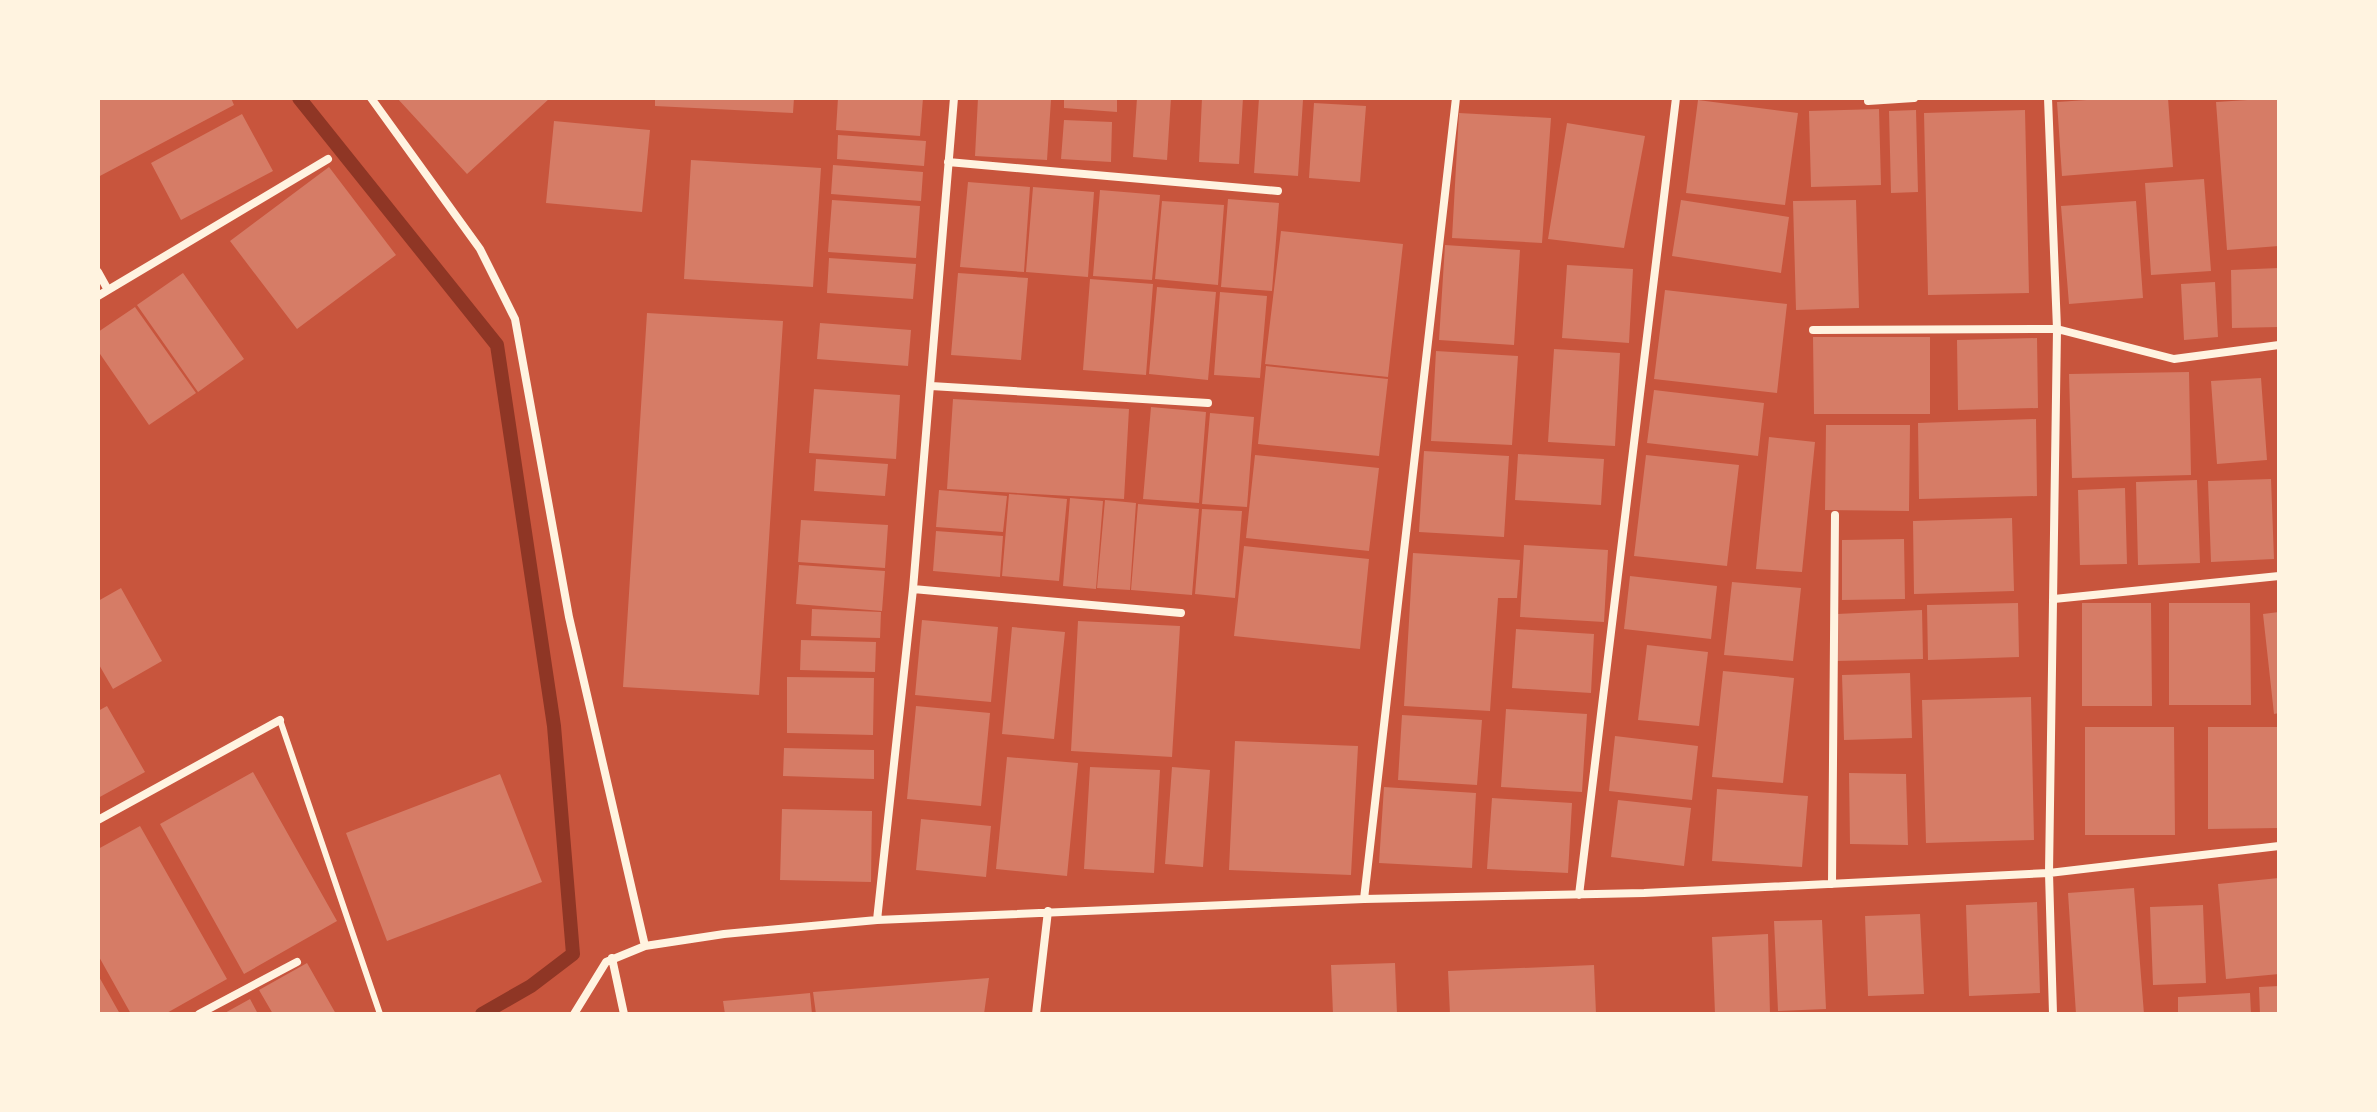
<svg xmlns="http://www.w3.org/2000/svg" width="2377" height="1112" font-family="'Titillium Web',sans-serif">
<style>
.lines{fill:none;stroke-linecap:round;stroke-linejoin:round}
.stream{stroke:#8f3625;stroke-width:14}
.building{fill:#d67c66}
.service{stroke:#fff3e0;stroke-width:6}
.minor{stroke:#fff3e0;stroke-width:8}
</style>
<rect width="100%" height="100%" fill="#c8553d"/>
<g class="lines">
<path class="stream" d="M299,98L497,345L554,726L573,954L531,986L482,1014"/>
</g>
<path class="building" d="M98,98H231L234,105L98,177Z
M397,98H550L467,174Z
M655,98H794L793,113L655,106Z
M838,98H923L920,136L836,130Z
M978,98L1051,100L1047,160L975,156Z
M1064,98H1117V112L1064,108Z
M1137,98H1171L1167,160L1133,157Z
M1202,98H1243L1239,164L1199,162Z
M1259,98L1303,100L1298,176L1254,173Z
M2116,98H2168L2173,167L2062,176L2057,102Z
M2279,98V246L2227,250L2216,102Z
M1698,100L1798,113L1785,205L1686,193Z
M1314,103L1366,106L1360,182L1309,178Z
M1879,109L1881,185L1811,187L1809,111Z
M1916,110L1918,192L1891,193L1889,111Z
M2025,110L2029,293L1928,295L1924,113Z
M1459,113L1551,118L1542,243L1452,238Z
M242,114L273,171L181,220L151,163Z
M1064,120L1112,122L1111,162L1061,159Z
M554,121L650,130L642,212L546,203Z
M1567,123L1645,136L1624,248L1548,239Z
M838,135L926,141L924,166L837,159Z
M691,160L821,168L813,287L684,279Z
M833,165L923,172L921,201L831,194Z
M329,167L396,255L297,329L230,241Z
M2204,179L2211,271L2151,275L2145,183Z
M968,182L1030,187L1024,272L960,267Z
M1033,187L1094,192L1088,277L1026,272Z
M1100,190L1160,195L1152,280L1093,276Z
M1228,199L1279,203L1272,291L1221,287Z
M832,200L920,206L916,258L828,252Z
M1681,200L1789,217L1781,273L1672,256Z
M1856,200L1859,308L1796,310L1793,201Z
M1162,201L1224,205L1218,285L1155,279Z
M2136,201L2143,298L2069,304L2061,206Z
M1281,231L1403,244L1388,377L1265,364Z
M1445,245L1520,250L1514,345L1439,340Z
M829,258L916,264L913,299L827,293Z
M1567,265L1633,269L1629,343L1562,338Z
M2279,268V327L2232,328L2231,270Z
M183,273L244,359L198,392L137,305Z
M958,273L1028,278L1021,360L951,355Z
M1090,279L1153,284L1146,375L1083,370Z
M2215,282L2218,337L2184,340L2181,284Z
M1157,287L1216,292L1208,380L1149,374Z
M1665,290L1787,304L1777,393L1654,379Z
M1220,292L1267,296L1260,378L1214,375Z
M135,307L196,393L149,425L98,351V332Z
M647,313L783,321L759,695L623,687Z
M820,323L911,330L908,366L817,359Z
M1813,337H1930V414H1814Z
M2037,338L2038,408L1958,410L1957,340Z
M1554,349L1620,353L1615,446L1548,442Z
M1436,351L1518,356L1512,445L1431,441Z
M1266,366L1388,379L1379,456L1258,444Z
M2189,372L2191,475L2072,478L2069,374Z
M2261,378L2267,460L2217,464L2211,381Z
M814,389L900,395L896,459L809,453Z
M1654,390L1764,403L1758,456L1647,443Z
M953,399L1129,409L1124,499L947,489Z
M1151,407L1206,412L1199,503L1143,499Z
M1210,413L1254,417L1247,507L1202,504Z
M2036,419L2037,496L1919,499L1918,423Z
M1826,425H1910L1909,511L1825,510Z
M1769,437L1815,442L1802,572L1756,569Z
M1424,451L1509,456L1504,537L1419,532Z
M1518,454L1604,459L1601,505L1515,500Z
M1255,455L1379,468L1369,551L1246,538Z
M1646,455L1739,465L1727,566L1634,556Z
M816,459L888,464L885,496L814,491Z
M2271,479L2274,559L2211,562L2208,481Z
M2197,480L2200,563L2138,565L2136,482Z
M2125,488L2127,564L2080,565L2078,490Z
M939,490L1007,496L1003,532L936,527Z
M1009,494L1067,499L1059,581L1002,576Z
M1070,498L1103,501L1096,589L1063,586Z
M1105,500L1136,503L1130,590L1097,588Z
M1138,504L1199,509L1192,595L1131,590Z
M1202,509L1242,511L1235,598L1195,594Z
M2012,518L2014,591L1914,594L1913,521Z
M801,520L888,525L885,568L798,562Z
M936,531L1003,536L1000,577L933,571Z
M1904,539L1905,599L1842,600V540Z
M1524,545L1608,550L1604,622L1520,617Z
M1244,546L1369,559L1360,649L1234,636Z
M1413,553L1520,560L1517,598H1498L1490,711L1404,706Z
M799,565L885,571L882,611L796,604Z
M1630,576L1717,586L1711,639L1624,629Z
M1732,582L1801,588L1793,661L1724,655Z
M121,588L162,661L113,689L98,663V601Z
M2018,603L2019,657L1928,660L1927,605Z
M2082,603H2151L2152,706H2082Z
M2169,603H2250L2251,705H2169Z
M812,609L881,612L880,638L811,636Z
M1922,610L1923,659L1836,661L1837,614Z
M2279,612V713L2274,714L2263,614Z
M922,620L998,627L991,702L915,695Z
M1078,621L1180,626L1172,757L1071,751Z
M1012,627L1065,632L1054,739L1002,734Z
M1516,629L1594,634L1591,693L1512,688Z
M801,640L876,642L875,672L800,670Z
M1647,645L1708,652L1699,726L1638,720Z
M1723,671L1794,678L1783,783L1712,777Z
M1910,673L1912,738L1844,740L1842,675Z
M787,677L874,678L873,735L787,733Z
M2031,697L2034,840L1926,843L1922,700Z
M107,706L145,772L98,798V711Z
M916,706L990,713L981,806L907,799Z
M1506,709L1587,714L1582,792L1501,787Z
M1402,715L1482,720L1477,785L1398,780Z
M2085,727H2174L2175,835H2085Z
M2208,727H2279V828L2208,829Z
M1615,736L1698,746L1692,800L1609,791Z
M1235,741L1358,746L1351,875L1229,870Z
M784,748L874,750V779L783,776Z
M1007,757L1078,763L1067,876L996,869Z
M1090,767L1160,770L1154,873L1084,869Z
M1172,767L1210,770L1203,867L1165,864Z
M253,772L337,921L244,974L160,824Z
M1849,773L1906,774L1908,845L1850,844Z
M500,774L542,882L387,941L346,833Z
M1384,787L1476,793L1472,868L1379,863Z
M1717,789L1808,796L1802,867L1712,861Z
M1492,798L1572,803L1568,873L1487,869Z
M1618,800L1691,808L1684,866L1611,857Z
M782,809L872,811L871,882L780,880Z
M921,819L991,826L986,877L916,870Z
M140,826L227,979L165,1014H131L98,955V849Z
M2279,878V974L2226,979L2218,884Z
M2134,888L2144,1014H2076L2068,893Z
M2037,902L2040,993L1969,996L1966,905Z
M2203,905L2206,983L2153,985L2150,907Z
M1920,914L1924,994L1868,996L1865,916Z
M1822,920L1826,1009L1778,1011L1774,921Z
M1768,934L1770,1014H1715L1712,937Z
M307,963L336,1014H273L259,990Z
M1395,963L1397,1014H1333L1331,965Z
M1594,965L1596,1014H1450L1448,971Z
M98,975L120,1014H98Z
M989,978L984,1014H816L813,992Z
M2279,986V1014H2260L2259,987Z
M810,993L812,1014H725L723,1001Z
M2250,993L2251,1014H2178V997Z
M250,999L258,1014H223Z"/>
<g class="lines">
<path class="service" d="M280,720L380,1014"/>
<path class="minor" d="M371,98L480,249L515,319L569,617L645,946
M2048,98L2057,329L2049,873L2053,1014
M1868,101L1914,98
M948,162L1278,191
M98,272L108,290
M98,296L328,159
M1813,330L2057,329L2174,359L2279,345
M931,386L1208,403
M913,589L1181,613
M2054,599L2279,576
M98,820L280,720
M1832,884L1835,515
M1579,895L1676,98
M1364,899L1456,98
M877,920L913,589L954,98
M612,958L624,1014
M199,1014L297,962
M574,1014L606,962L645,946L724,934L877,920L1364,899L1644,893L2049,873L2279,846
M1036,1014L1048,911"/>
</g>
<rect width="2377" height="1112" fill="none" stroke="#fff3e0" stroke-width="200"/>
</svg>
